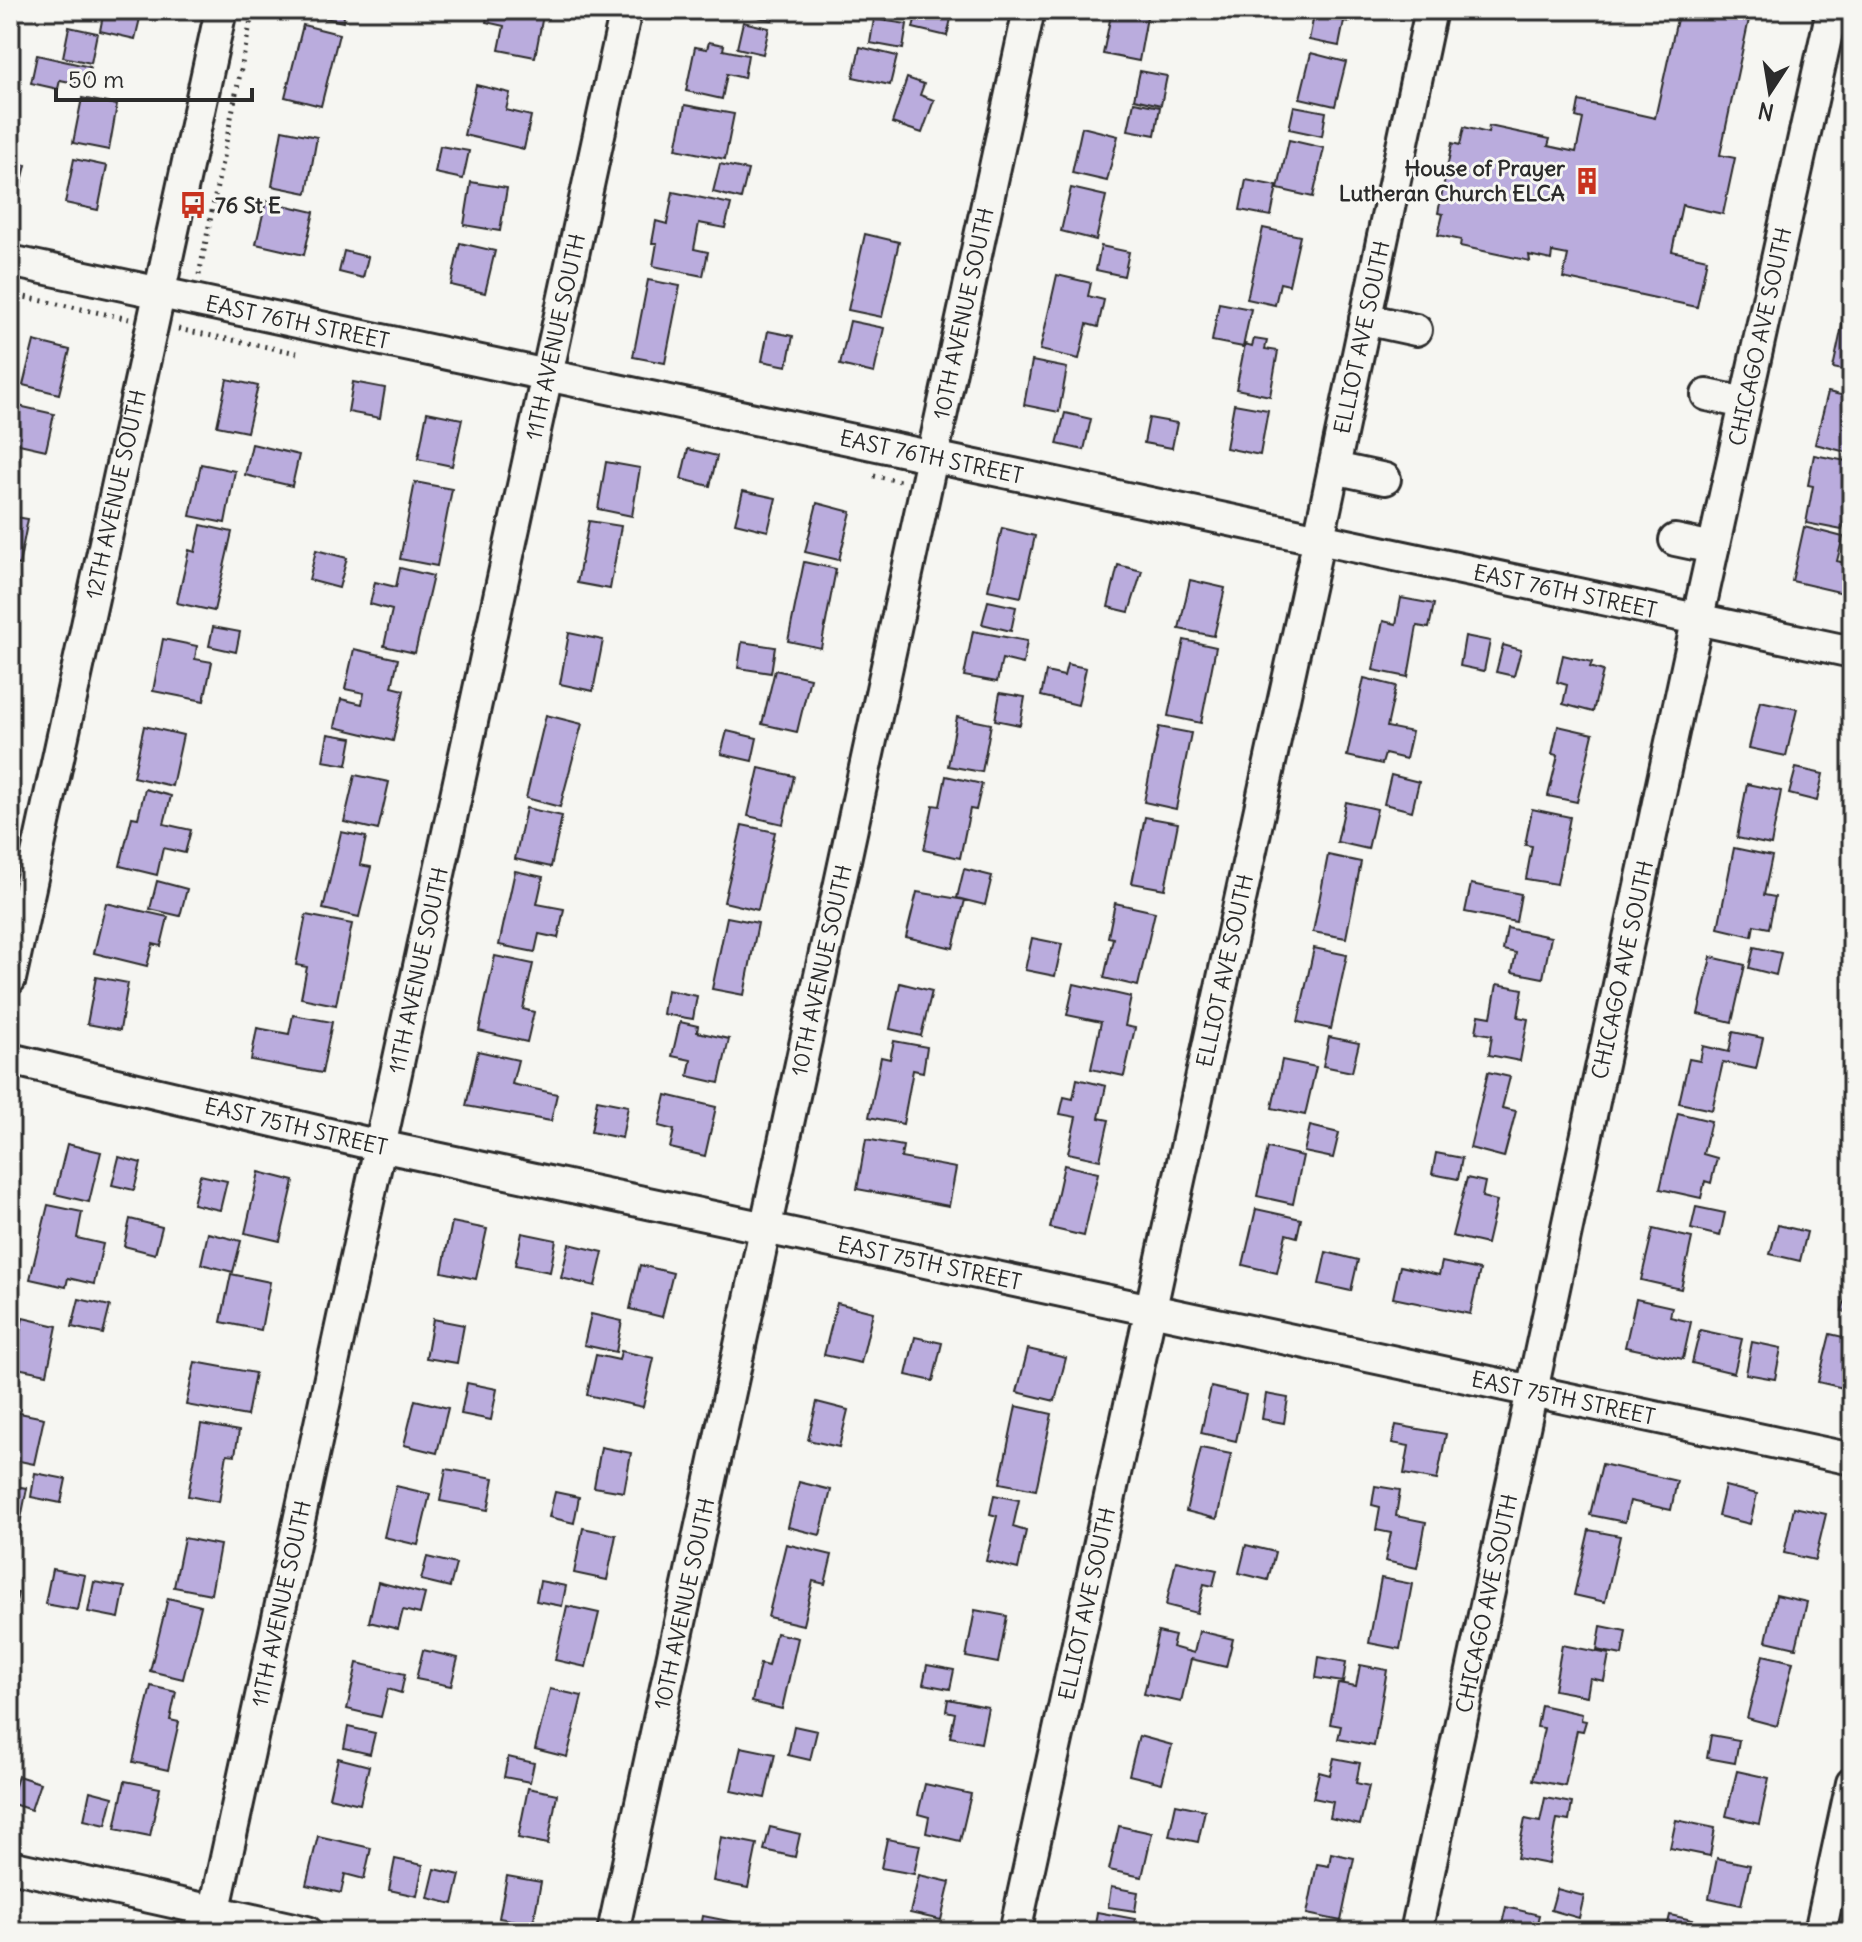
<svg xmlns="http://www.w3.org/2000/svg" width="1862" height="1942" font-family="Delius,sans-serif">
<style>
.building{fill:#baacdd;stroke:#2b2b2b;stroke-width:2}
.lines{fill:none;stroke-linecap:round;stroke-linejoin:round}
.minor-casing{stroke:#2b2b2b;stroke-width:36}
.path{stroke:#2b2b2b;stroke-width:5;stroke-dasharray:2 6;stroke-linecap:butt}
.minor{stroke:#f6f6f2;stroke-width:30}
.labels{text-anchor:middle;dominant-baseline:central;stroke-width:6;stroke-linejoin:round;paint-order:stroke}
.poi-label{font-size:22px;font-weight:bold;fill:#2b2b2b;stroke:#f6f6f2;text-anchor:end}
.street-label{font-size:22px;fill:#2b2b2b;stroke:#f6f6f2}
</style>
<rect width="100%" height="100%" fill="#f6f6f2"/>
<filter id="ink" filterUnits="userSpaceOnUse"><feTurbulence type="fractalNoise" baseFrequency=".0125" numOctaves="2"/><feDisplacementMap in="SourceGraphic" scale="16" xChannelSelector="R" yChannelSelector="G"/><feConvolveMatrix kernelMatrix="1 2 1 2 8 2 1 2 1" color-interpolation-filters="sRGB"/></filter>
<g filter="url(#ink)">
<path class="building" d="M104,10H142L135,39L100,31Z
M308,10H345L343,22L307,14Z
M488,10H544L535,57L499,50L504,26L486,22Z
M747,10H775L773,20L746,15Z
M912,10H953L947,36L913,28L917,11Z
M1112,10L1147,17L1139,61L1103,54Z
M1315,10H1352L1350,22L1344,21L1339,46L1309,40Z
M1679,10H1751L1720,155L1735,158L1723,214L1682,205L1672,251L1707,259L1697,307L1563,278L1568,255L1552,252L1551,260L1529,255L1530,261L1460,246L1461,240L1438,235L1443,214L1438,213L1452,143L1460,145L1464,127L1488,133L1489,126L1550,139L1548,146L1576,152L1583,119L1576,117L1579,101L1655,118Z
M874,19L907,24L903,49L870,43Z
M743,22L769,28L763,54L737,48Z
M303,25L339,34L321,106L285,97Z
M69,27L97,33L91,63L63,57Z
M709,42L724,45L723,50L748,55L744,78L727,74L722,99L686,91L695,47L707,49Z
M860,47L897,56L890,85L853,77Z
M1311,53L1346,62L1335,106L1300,98Z
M37,55L90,67L85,85L60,80L58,89L31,83Z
M1140,71L1167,76L1161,105L1134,99Z
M907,78L924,84L920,95L934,100L922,133L892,123Z
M476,85L510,93L506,110L531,116L524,149L464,135Z
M82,98L117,105L109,150L73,143Z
M1134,102L1160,107L1155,135L1128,130Z
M685,105L734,114L725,159L676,149Z
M1294,106L1326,112L1322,136L1289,129Z
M1082,127L1118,136L1107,181L1072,173Z
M282,130L317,137L307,193L272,186Z
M1289,140L1324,148L1313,197L1278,189Z
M440,146L469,151L463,179L435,173Z
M74,159L107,166L98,210L65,203Z
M10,162L26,165L19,194L10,192Z
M720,164L748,170L741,199L713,192Z
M1246,180L1277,186L1271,216L1240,210Z
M471,182L507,188L500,231L464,225Z
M1071,188L1106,196L1096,240L1061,231Z
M673,192L731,204L725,228L699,223L694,249L708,252L703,276L653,266L657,243H652L656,221L667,224Z
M266,201L314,212L304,255L256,244Z
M1263,228L1300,236L1289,285L1280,283L1275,305L1247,299Z
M865,234L899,242L882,317L848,310Z
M460,243L495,251L485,293L451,285Z
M1101,246L1129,252L1124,276L1096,270Z
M344,251L368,257L363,278L339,272Z
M1057,275L1091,283L1088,296L1104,300L1098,327L1087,324L1079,359L1040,350Z
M648,280L680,286L665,363L633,357Z
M1219,303L1251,309L1243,347L1212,341Z
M1844,317L1852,318V372L1833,368Z
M850,321L884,328L874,373L840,365Z
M768,331L793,336L787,366L762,361Z
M1254,339L1267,341L1265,349L1278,351L1270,396L1236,389L1245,344L1252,346Z
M34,341L70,350L59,394L23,385Z
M1032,361L1067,368L1059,412L1024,405Z
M227,379L258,386L247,432L217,426Z
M1849,380H1852V442L1850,453L1815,444L1828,392L1845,396Z
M353,382L385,388L380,418L348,412Z
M10,404L54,414L46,450L10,442Z
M1234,404L1268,410L1260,455L1226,448Z
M427,412L462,419L452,466L418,459Z
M1065,413L1091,419L1084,450L1057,444Z
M1149,418L1177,423L1172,448L1144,443Z
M252,444L299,455L292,486L245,475Z
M688,449L717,456L710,486L681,479Z
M1814,455L1852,462V482L1842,530L1806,523L1813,486L1808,485Z
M606,462L640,468L632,516L598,509Z
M201,464L235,471L225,523L190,516Z
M415,482L452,489L437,566L400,559Z
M743,491L776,498L768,531L735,523Z
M817,503L851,512L839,560L805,552Z
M10,516L28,519L19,565L10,563Z
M589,521L621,526L610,589L577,583Z
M201,525L232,532L214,611L177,603L189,550L195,552Z
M1804,527L1843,537L1837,561L1852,565V595L1792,581Z
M1002,528L1035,536L1021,597L988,590Z
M316,550L347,558L339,588L309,580Z
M804,562L836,569L821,648L788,641Z
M1118,565L1142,571L1129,612L1108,607Z
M400,568L433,576L415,653L384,646L392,610L370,604L375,582L396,587Z
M10,580L18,581L10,620Z
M1190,580L1225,588L1214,636L1179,629Z
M1401,598L1434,604L1429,628L1417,626L1408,677L1373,670L1383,621L1396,624Z
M988,601L1016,607L1011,631L982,624Z
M213,627L240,632L236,652L209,646Z
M973,631L1027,641L1023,664L1002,659L997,682L964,676Z
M569,633L603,640L593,691L560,684Z
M1465,636L1490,641L1484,671L1460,666Z
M163,639L197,646L195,659L212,662L204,701L153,691Z
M1184,640L1216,647L1201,723L1168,716Z
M742,642L775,647L771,673L738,668Z
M1503,645L1521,650L1514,676L1496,672Z
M354,649L398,659L392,687L404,690L393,741L335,727L341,699L362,704L364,693L345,689Z
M1563,655L1592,662L1590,667L1603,671L1593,712L1563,704L1567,685L1557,682Z
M1067,664L1086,668L1078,705L1041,696L1046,672L1064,676Z
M775,670L810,678L797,732L762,724Z
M1364,678L1396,686L1387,727L1412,732L1406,759L1385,754L1382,764L1347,756Z
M1000,693L1025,697L1020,725L995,720Z
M1760,701L1797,709L1786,756L1749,748Z
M546,715L582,724L560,807L526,798Z
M957,717L991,724L982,772L948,766Z
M144,726L183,735L172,786L133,777Z
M1558,726L1593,734L1577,802L1548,796L1558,755L1552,754Z
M1159,727L1191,733L1176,809L1144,802Z
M727,731L757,738L752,761L721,754Z
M328,734L352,738L347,765L323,761Z
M759,768L794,776L783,824L748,816Z
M1796,768L1823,774L1817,801L1789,794Z
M355,775L389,782L378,830L344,822Z
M1391,775L1419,782L1412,811L1384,804Z
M946,776L982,784L976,810L970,809L960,858L924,850L933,805L940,806Z
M1747,784L1781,791L1771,845L1737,838Z
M145,789L171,796L164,824L191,830L185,853L163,848L157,875L120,866L132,817L138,818Z
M1346,802L1377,809L1368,849L1337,842Z
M526,808L562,816L551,867L515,859Z
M1532,809L1570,817L1557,884L1526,879L1532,846L1525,845Z
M1145,817L1178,823L1165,889L1132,883Z
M742,825L775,832L758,910L724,902Z
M341,832L366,837L360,865L371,867L359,917L323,909Z
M1734,848L1772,856L1764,895L1775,897L1769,928L1754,925L1752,936L1718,928Z
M1328,855L1361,862L1346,938L1313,932Z
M964,869L992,876L985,905L957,898Z
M515,871L543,877L537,904L564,909L558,938L539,934L535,952L499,945Z
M157,881L187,889L180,916L150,909Z
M1471,884L1521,894L1516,922L1465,912Z
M917,892L965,900L953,948L906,937Z
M106,903L168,917L161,946L153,944L147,966L94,953Z
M1115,903L1155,912L1138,986L1104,978L1113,938L1108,937Z
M306,915L352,924L336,1005L301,998L307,967L296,965Z
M727,917L758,923L744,995L712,989Z
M1507,928L1551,937L1543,978L1512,972L1516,953L1503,950Z
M1032,938L1062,944L1055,976L1025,970Z
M1754,947L1781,953L1776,975L1749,968Z
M1314,948L1347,955L1331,1029L1298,1022Z
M495,956L533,964L523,1009L534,1012L527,1042L479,1031Z
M1711,957L1745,965L1732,1022L1698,1014Z
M96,977L128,983L120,1030L87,1024Z
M900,983L932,991L921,1036L890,1029Z
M1074,984L1131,997L1125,1026L1135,1028L1124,1076L1091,1069L1101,1022L1067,1015Z
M1497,984L1523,989L1518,1017L1528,1019L1520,1061L1489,1055L1492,1035L1476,1032L1479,1015L1491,1017Z
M667,990L697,996L693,1019L663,1014Z
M293,1015L332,1022L322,1073L251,1060L257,1028L289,1034Z
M680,1022L698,1026L697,1032L729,1039L719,1083L688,1076L691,1060L672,1056Z
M1733,1032L1763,1038L1756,1069L1723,1062L1712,1110L1679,1103L1689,1059L1700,1061L1703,1046L1729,1052Z
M1329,1037L1359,1043L1352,1072L1323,1066Z
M894,1041L927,1047L923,1072L913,1070L903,1124L869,1117L881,1057L890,1059Z
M478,1051L518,1060L512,1084L557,1094L551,1121L466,1106Z
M1282,1060L1316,1067L1305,1115L1272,1108Z
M1488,1072L1510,1077L1502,1108L1516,1111L1504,1157L1470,1148Z
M1077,1079L1106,1086L1099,1118L1109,1120L1100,1160L1068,1153L1076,1117L1060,1114L1064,1097L1073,1099Z
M666,1095L716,1107L705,1156L670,1148L674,1130L659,1126Z
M597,1100L628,1106L622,1138L591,1132Z
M1678,1113L1711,1121L1703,1154L1717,1158L1711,1183L1705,1181L1701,1198L1660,1189Z
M1310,1126L1339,1133L1333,1158L1304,1152Z
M866,1139L903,1146L901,1158L956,1168L949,1206L857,1189Z
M67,1144L101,1152L89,1202L55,1194Z
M1268,1148L1303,1156L1293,1204L1257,1196Z
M1436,1153L1462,1158L1458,1179L1432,1174Z
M1852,1155V1183L1847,1182Z
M119,1157L141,1163L134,1190L112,1185Z
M1064,1165L1098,1173L1084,1236L1050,1228Z
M259,1172L294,1181L280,1241L245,1233Z
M200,1175L227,1181L220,1210L193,1204Z
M1467,1178L1485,1182L1482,1197L1497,1201L1487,1244L1452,1236Z
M48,1205L82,1212L77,1238L103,1244L94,1284L68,1278L66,1287L30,1279Z
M1696,1207L1725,1213L1720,1236L1691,1229Z
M1256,1209L1301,1219L1297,1237L1286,1234L1277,1273L1243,1265Z
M130,1219L162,1227L155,1254L124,1246Z
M452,1222L487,1229L476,1279L442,1272Z
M1778,1225L1807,1232L1800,1261L1770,1254Z
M1653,1229L1692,1238L1681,1289L1641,1280Z
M208,1233L241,1241L233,1272L201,1264Z
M522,1233L556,1240L550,1272L515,1265Z
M569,1244L603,1252L595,1286L561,1278Z
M1326,1252L1358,1260L1351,1291L1319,1284Z
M1442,1262L1480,1270L1470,1314L1393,1298L1400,1266L1439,1275Z
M640,1265L673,1273L662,1317L630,1309Z
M1852,1273V1313L1842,1311Z
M231,1274L270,1282L261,1330L221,1322Z
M79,1299L110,1306L103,1334L72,1327Z
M1636,1299L1672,1307L1670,1317L1691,1322L1683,1359L1625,1347Z
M837,1303L873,1312L861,1363L824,1355Z
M591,1314L622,1321L616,1352L584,1345Z
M23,1318L57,1326L47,1374L12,1367Z
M433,1319L464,1325L457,1363L426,1358Z
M1700,1330L1742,1339L1734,1373L1692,1363Z
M1830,1334L1852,1339V1390L1818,1382Z
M915,1337L942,1343L933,1381L906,1375Z
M1752,1342L1781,1348L1775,1379L1746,1374Z
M1028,1349L1066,1358L1055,1401L1017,1392Z
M621,1351L654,1358L643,1407L587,1395L596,1355L619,1360Z
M195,1362L255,1373L247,1416L186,1405Z
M467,1383L497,1389L491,1420L461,1414Z
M1211,1387L1246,1395L1236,1441L1201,1433Z
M1266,1394L1288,1398L1284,1423L1262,1419Z
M415,1400L448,1408L437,1453L404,1445Z
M817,1402L848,1410L839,1447L808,1440Z
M1016,1406L1052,1414L1036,1490L1000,1483Z
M10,1411L44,1418L34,1464L10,1459Z
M201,1424L239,1431L235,1455L227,1454L219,1502L188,1496Z
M1396,1425L1446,1434L1437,1480L1404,1474L1409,1446L1392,1443Z
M601,1447L631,1453L624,1492L594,1487Z
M1201,1448L1231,1454L1217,1519L1186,1511Z
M1602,1464L1677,1481L1671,1510L1630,1501L1625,1522L1590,1515Z
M446,1469L494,1478L488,1510L440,1501Z
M35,1473L66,1479L61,1503L31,1497Z
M799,1482L831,1490L820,1535L788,1527Z
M10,1485L27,1488L14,1555L10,1554Z
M396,1486L430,1494L418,1545L384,1537Z
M1375,1486L1400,1490L1396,1516L1426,1522L1417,1568L1385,1561L1391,1533L1376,1530L1380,1507L1372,1505Z
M1725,1486L1757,1494L1750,1524L1718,1516Z
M555,1492L579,1497L574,1523L549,1517Z
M994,1495L1019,1500L1013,1527L1026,1531L1018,1569L986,1561L997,1516L990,1514Z
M1794,1507L1826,1514L1815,1560L1784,1553Z
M583,1528L616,1535L607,1580L574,1573Z
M1589,1530L1620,1536L1605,1602L1574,1595Z
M184,1538L220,1545L211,1594L174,1587Z
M786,1544L832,1555L825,1584L813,1581L803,1625L768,1617Z
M1246,1545L1275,1552L1268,1580L1239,1573Z
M427,1557L456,1564L450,1587L421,1580Z
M1176,1561L1217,1570L1213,1586L1204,1584L1197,1613L1166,1605Z
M52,1569L85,1575L78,1610L45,1604Z
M1381,1578L1412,1584L1400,1649L1369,1643Z
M540,1581L566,1586L562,1606L536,1601Z
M94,1582L125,1587L119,1618L88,1612Z
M378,1582L425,1594L420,1614L403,1610L398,1629L369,1622Z
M10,1592L18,1593L12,1619L10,1618Z
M1776,1595L1807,1602L1796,1648L1766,1641Z
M168,1598L201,1606L183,1679L150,1671Z
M567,1606L599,1613L586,1667L555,1660Z
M975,1610L1007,1616L998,1663L966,1657Z
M1601,1626L1626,1631L1622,1655L1597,1650Z
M1199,1631L1233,1639L1226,1667L1191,1659L1181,1702L1144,1694L1158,1632L1175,1636L1172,1647L1194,1653Z
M776,1633L798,1638L782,1709L752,1702L760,1664L768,1666Z
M1562,1645L1609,1654L1604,1681L1590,1678L1587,1696L1554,1690Z
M423,1650L458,1658L451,1686L416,1679Z
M1763,1655L1793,1662L1777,1726L1747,1718Z
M1319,1657L1346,1662L1343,1682L1316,1678Z
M357,1663L405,1674L401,1693L388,1689L381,1717L347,1709Z
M927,1665L954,1670L950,1689L923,1684Z
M1360,1665L1387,1670L1374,1746L1338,1739L1341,1726L1330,1724L1338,1683L1356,1686Z
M151,1686L176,1692L170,1720L179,1722L168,1770L133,1762Z
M550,1689L582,1696L567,1757L535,1749Z
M948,1699L988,1707L981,1743L950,1737L955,1713L946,1711Z
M1541,1705L1582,1714L1581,1720L1586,1721L1583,1731L1577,1730L1565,1786L1533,1780L1544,1728L1537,1727Z
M794,1726L817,1731L810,1760L788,1755Z
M348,1727L375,1733L370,1754L344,1748Z
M1711,1735L1739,1740L1735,1763L1707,1758Z
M1139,1736L1172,1745L1162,1783L1129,1775Z
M741,1747L775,1754L765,1798L731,1791Z
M508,1757L534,1763L530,1782L504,1777Z
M338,1758L369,1766L360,1804L329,1797Z
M1334,1758L1360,1763L1356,1783L1369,1786L1360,1825L1330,1818L1333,1802L1313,1798L1319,1772L1330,1775Z
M1737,1771L1769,1778L1759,1824L1726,1816Z
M18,1776L40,1783L31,1810L10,1803Z
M125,1781L160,1788L150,1836L115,1829Z
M925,1784L971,1794L960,1841L926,1833L929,1817L918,1814Z
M528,1788L557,1794L548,1844L518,1838Z
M90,1791L113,1797L106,1825L84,1820Z
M1545,1798L1572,1803L1569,1821L1557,1819L1549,1864L1517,1858L1525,1819L1540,1822Z
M1176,1804L1205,1810L1198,1842L1169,1836Z
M1676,1820L1715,1828L1710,1856L1670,1848Z
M1119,1826L1152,1833L1142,1877L1109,1870Z
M770,1827L800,1834L795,1857L764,1850Z
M318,1836L371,1848L364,1879L345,1874L341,1893L306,1885Z
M721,1837L757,1844L748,1888L713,1881Z
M887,1839L920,1845L914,1874L881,1868Z
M1331,1853L1354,1858L1341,1921L1307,1914L1317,1864L1329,1866Z
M1717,1858L1750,1865L1741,1905L1709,1898Z
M395,1859L423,1865L417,1896L389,1890Z
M435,1869L460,1875L453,1904L428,1898Z
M919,1875L950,1882L941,1920L910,1913Z
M507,1876L541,1882L533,1924L499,1918Z
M1111,1887L1138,1892L1135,1911L1108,1907Z
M1557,1889L1584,1896L1579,1918L1551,1910Z
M1506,1907L1539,1915L1535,1932H1500Z
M1097,1912L1135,1919L1133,1932H1094Z
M1670,1915L1701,1922L1699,1932H1666Z
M703,1916L739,1923L737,1932H700Z
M1287,1925L1318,1931V1932H1285Z"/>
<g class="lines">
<g class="minor-casing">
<g id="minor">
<path id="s1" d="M10,261L1852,652"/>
<path d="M1365,319L1416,330"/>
<path d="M1707,395L1745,403"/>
<path d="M1334,468L1385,479"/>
<path d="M1675,540L1713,548"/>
<path id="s2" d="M10,979L221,10"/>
<path id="s3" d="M10,1059L380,1146L1852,1459"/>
<path d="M10,1866L307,1932"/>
<path id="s4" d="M210,1932L626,10"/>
<path id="s5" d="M613,1932L1029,10"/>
<path id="s6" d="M1015,1932L1319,538L1431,10"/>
<path id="s7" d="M1416,1932L1689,658L1832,10"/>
<path d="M1820,1932L1852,1783"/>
</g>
</g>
<path class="path" d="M199,275L253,10
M10,294L129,319
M178,329L297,353
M874,476L900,481"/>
<use href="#minor" class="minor"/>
</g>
</g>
<defs>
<g id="building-bare" transform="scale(2.16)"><path d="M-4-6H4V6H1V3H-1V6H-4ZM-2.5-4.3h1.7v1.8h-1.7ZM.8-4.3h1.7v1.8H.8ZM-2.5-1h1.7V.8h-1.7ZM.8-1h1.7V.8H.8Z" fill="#c8321e" stroke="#f6f6f2" stroke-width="2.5" paint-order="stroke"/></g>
<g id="bus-bare" transform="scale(2.16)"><path d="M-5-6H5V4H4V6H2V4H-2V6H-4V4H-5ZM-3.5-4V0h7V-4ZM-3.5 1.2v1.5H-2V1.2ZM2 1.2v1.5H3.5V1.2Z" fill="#c8321e" stroke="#f6f6f2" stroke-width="2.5" paint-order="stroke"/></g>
</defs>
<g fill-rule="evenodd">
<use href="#building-bare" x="1587" y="181"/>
<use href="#bus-bare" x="193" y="205"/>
</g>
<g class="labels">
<g class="poi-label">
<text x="1565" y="168">House of Prayer<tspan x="1565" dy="25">Lutheran Church ELCA</tspan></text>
<text x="215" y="205" text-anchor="start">76 St E</text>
</g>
<g class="street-label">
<text stroke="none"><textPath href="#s5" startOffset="1656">10TH AVENUE SOUTH</textPath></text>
<text stroke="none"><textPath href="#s1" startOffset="294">EAST 76TH STREET</textPath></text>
<text stroke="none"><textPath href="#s7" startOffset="1632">CHICAGO AVE SOUTH</textPath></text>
<text stroke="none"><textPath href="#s4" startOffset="1632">11TH AVENUE SOUTH</textPath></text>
<text stroke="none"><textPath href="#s6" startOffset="1632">ELLIOT AVE SOUTH</textPath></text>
<text stroke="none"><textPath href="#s1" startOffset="942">EAST 76TH STREET</textPath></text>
<text stroke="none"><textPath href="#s2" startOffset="496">12TH AVENUE SOUTH</textPath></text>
<text stroke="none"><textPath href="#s1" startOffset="1590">EAST 76TH STREET</textPath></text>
<text stroke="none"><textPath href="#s4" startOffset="984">11TH AVENUE SOUTH</textPath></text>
<text stroke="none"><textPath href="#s5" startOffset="984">10TH AVENUE SOUTH</textPath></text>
<text stroke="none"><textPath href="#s6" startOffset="984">ELLIOT AVE SOUTH</textPath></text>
<text stroke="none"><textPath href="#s7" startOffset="984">CHICAGO AVE SOUTH</textPath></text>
<text stroke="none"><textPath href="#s3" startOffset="294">EAST 75TH STREET</textPath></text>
<text stroke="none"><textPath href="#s3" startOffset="942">EAST 75TH STREET</textPath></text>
<text stroke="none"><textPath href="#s3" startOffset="1590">EAST 75TH STREET</textPath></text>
<text stroke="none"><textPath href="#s4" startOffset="336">11TH AVENUE SOUTH</textPath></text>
<text stroke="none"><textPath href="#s5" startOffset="336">10TH AVENUE SOUTH</textPath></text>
<text stroke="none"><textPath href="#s6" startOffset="336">ELLIOT AVE SOUTH</textPath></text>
<text stroke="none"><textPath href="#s7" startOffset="336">CHICAGO AVE SOUTH</textPath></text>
</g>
</g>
<rect width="1862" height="1942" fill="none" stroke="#f6f6f2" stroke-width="40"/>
<rect x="20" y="20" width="1822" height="1902" fill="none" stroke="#2b2b2b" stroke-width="3" filter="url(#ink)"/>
<g transform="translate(1770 92) rotate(192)" stroke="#f6f6f2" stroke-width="6" paint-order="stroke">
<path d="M0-6L14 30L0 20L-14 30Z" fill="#2b2b2b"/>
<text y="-12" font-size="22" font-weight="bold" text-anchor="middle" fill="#2b2b2b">N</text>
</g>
<path d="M56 88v12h196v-12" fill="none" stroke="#2b2b2b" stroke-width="4"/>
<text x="68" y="88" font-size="24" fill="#2b2b2b" stroke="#f6f6f2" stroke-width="6" paint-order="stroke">50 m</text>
</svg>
